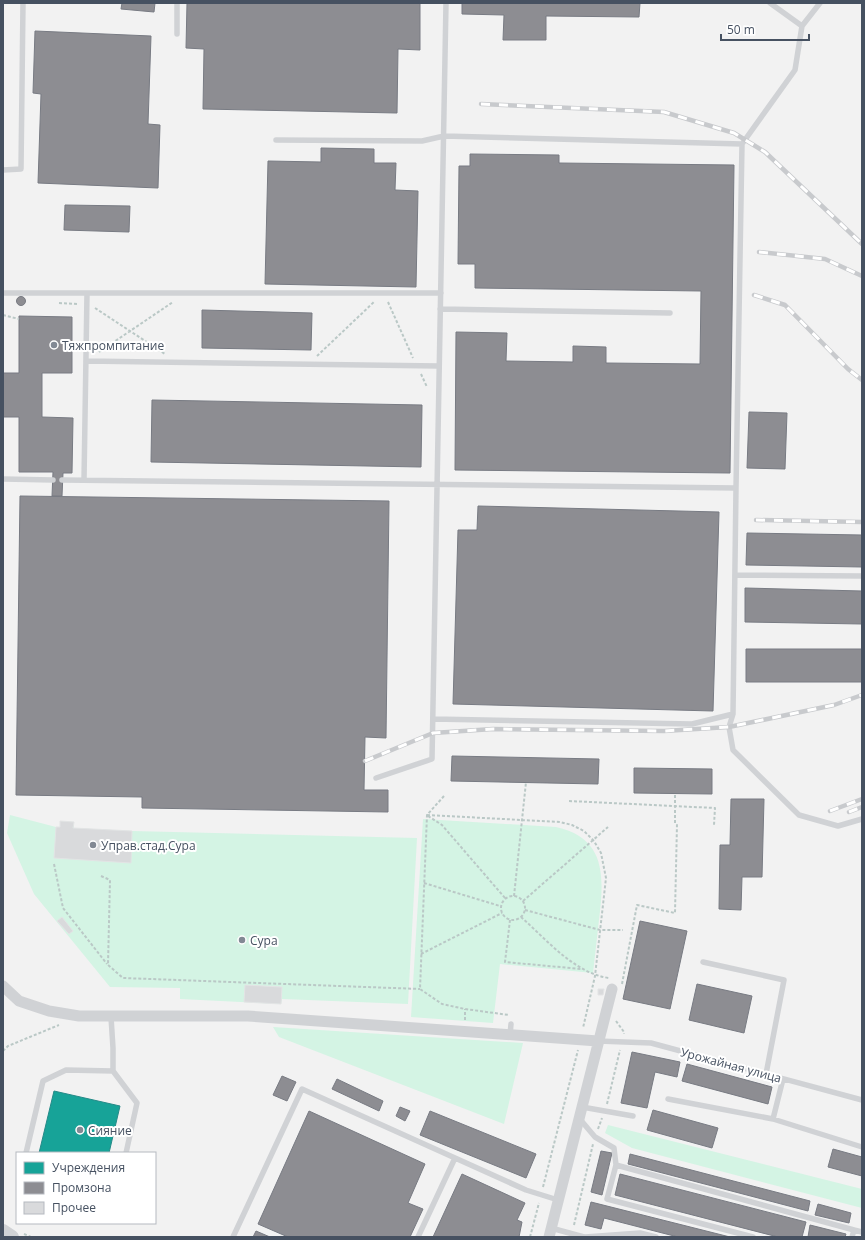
<svg xmlns="http://www.w3.org/2000/svg" width="865" height="1240" font-family="'Open Sans',sans-serif">
<style>
.green{fill:#d4f4e4}
.public{fill:#17a398;stroke:#258a88}
.industry{fill:#8d8d92;stroke:#787b83}
.building{fill:#d9dadc;stroke:#e3e4e5}
.lines{fill:none;stroke-linecap:round;stroke-linejoin:round}
.path{stroke:#bac8c6;stroke-width:2;stroke-dasharray:3 2;stroke-linecap:butt}
.service{stroke:#d0d2d5;stroke-width:5.5}
.minor{stroke:#d0d2d5;stroke-width:11}
.tertiary{stroke:#d0d2d5;stroke-width:14}
.rail-casing{stroke:#c8cacd;stroke-width:4.5}
.rail{stroke:#fff;stroke-width:3;stroke-dasharray:9;stroke-linecap:butt}
.poi-dot{fill:#828994;stroke:#fff;stroke-width:1.5}
.labels{text-anchor:middle;dominant-baseline:central;stroke-width:4;stroke-linejoin:round;paint-order:stroke}
.poi-label{font-size:12px;fill:#465161;stroke:#fff;text-anchor:start}
.street-label{font-size:12px;fill:#465161;stroke:#fff}
</style>
<rect width="100%" height="100%" fill="#f2f2f2"/>
<path class="green" d="M10,815L56,827H60V821L74,822V828L132,831L417,838L408,1004L282,999L281,1004L180,999V988L110,987L34,894L7,833Z
M423,819L556,827C607,838 604,878 599,920C597,938 595,955 593,973L500,964L493,1023L411,1017Z
M273,1027L523,1043L504,1124L279,1037Z
M608,1125L862,1189V1208L632,1148L605,1133Z"/>
<path class="public" d="M54,1091L120,1106L109,1153H39Z"/>
<path class="industry" d="M122,3H155L154,12L121,9Z
M187,3H420V50L398,49L397,113L203,109L204,49L186,48Z
M462,3H640L639,17L546,16V40H503L504,15L462,14Z
M35,31L151,36L148,124L160,125L158,188L38,183L41,94L33,93Z
M321,148L374,149V163H396L395,190L418,191L416,287L265,284L268,161L321,162Z
M470,154L559,155V163L734,165L730,473L455,470L456,332L507,333L506,361L573,362V346L606,347V363L700,364L701,291L475,288V264H458L459,166H470Z
M65,205L130,206L129,232L64,230Z
M16.5 301a4.5 4.5 0 1 1 9 0a4.5 4.5 0 1 1-9 0Z
M202,310L312,313L311,350L202,348Z
M19,316L72,317V373H42V417L73,418L72,473H63L62,496H52L53,472H19V417H3V373H19Z
M152,400L422,405L421,467L151,462Z
M749,412L787,413L785,469L747,468Z
M20,496L389,501L386,738L365,737L364,790H388V812L142,808V797L16,795Z
M478,506L719,512L713,711L453,704L458,530H477Z
M747,533L862,535V567L746,565Z
M745,588L862,591V624L745,622Z
M746,649H862V682H746Z
M452,756L599,759L598,784L451,781Z
M634,768L712,769V794L634,793Z
M731,799H764L762,877H742L741,910L719,909L720,845H730Z
M640,921L687,931L670,1009L623,999Z
M697,984L752,996L744,1033L689,1020Z
M632,1052L680,1062L677,1077L655,1072L647,1108L621,1103Z
M687,1064L772,1087L768,1104L682,1081Z
M282,1076L296,1082L287,1101L273,1095Z
M337,1079L383,1101L379,1111L332,1089Z
M400,1107L410,1111L405,1121L396,1116Z
M653,1110L718,1128L712,1148L647,1130Z
M309,1111L425,1164L408,1203L423,1209L410,1237H288L258,1224Z
M430,1111L536,1154L526,1178L420,1135Z
M833,1149L862,1157V1176L828,1167Z
M601,1151L612,1153L602,1195L591,1192Z
M630,1154L810,1201L808,1211L628,1164Z
M462,1174L525,1203L517,1220L522,1222L519,1237H433Z
M620,1174L806,1222L802,1237H778L615,1195Z
M591,1202L730,1237H678L604,1218L601,1229L585,1225Z
M818,1204L851,1213L849,1223L815,1215Z
M810,1225L846,1234L845,1237H808Z
M256,1231L270,1237H253Z"/>
<path class="building" d="M60,821L74,822L73,828L132,831L131,863L54,858L56,827H60Z
M62,917L73,931L69,934L57,921Z
M245,985L282,987L281,1004L244,1002Z
M598,989H604L603,995H598Z"/>
<g class="lines">
<path class="path" d="M388,302L413,358
M59,303L79,304
M95,308L165,354
M3,315L19,319
M99,352L173,302
M317,356L375,301
M421,374L427,387
M444,796L427,815L420,989L442,1004L465,1009L509,1015
M569,801L715,808L714,825
M427,815L560,822L572,825L584,831L594,841L601,853L606,878L595,976L583,1028
M428,816L442,825L505,898
M675,823V794
M54,864L63,908L107,964
M101,876L110,880L108,965L123,978L420,989
M424,883L500,906
M501 908a12 12 0 1 1 24 0a12 12 0 1 1-24 0Z
M514,896L526,782
M523,901L608,827
M525,910L600,930H623
M521,917C547,940 574,973 609,978
M510,920L505,962L581,969
M421,954L502,913
M622,984L637,905L675,913L677,824
M465,1020V1009
M616,1021L624,1032V1034
M3,1051L8,1046L59,1025
M607,1104L620,1050
M598,1129L602,1118
M543,1187L578,1050
M574,1225L593,1144
M24,1234L31,1237
M530,1237L539,1203"/>
<path class="service" d="M770,3L802,26
M177,34V3
M276,140L422,141L444,136L742,144L736,488
M742,144L795,70L802,26L820,3
M3,170L21,169L23,3
M3,293H441
M440,309L670,313
M86,361L439,366
M3,479L53,480
M62,480L736,488L733,714L729,727L733,750L799,815L838,826L862,819
M84,480L87,293
M735,575L862,576
M433,719L692,724L733,714
M376,778L432,759L446,3
M703,962L784,980L766,1074
M111,1017L113,1048V1071L137,1103L126,1153
M510,1035L511,1024
M598,1041L651,1043L862,1100
M783,1079L773,1119L862,1147
M668,1099L773,1119
M582,1107L633,1116
M579,1118L595,1137L614,1148L616,1165L854,1230L852,1237
M26,1153L43,1081L66,1070L113,1071
M616,1165L607,1199L753,1237
M551,1228L584,1237
M854,1230L862,1232
M233,1237L302,1089L526,1190L558,1200
M418,1237L455,1158
M585,1237L640,1233L656,1237"/>
<path class="minor" d="M3,986L19,1001L49,1011L79,1016H248L598,1041
M549,1237L612,989"/>
<path class="tertiary" d="M3,1231L12,1237"/>
<g class="rail-casing">
<path id="rail" d="M481,104L664,112L734,133L765,152L862,244
M759,252L825,259L862,276
M754,295L785,305L848,369L862,380
M756,520L862,522
M365,761L433,733L493,729L664,731L729,727L834,705L862,695
M830,811L862,799
M849,812L862,807"/>
</g>
<use href="#rail" class="rail"/>
</g>
<g class="poi-dot">
<circle cx="54" cy="345" r="4"/>
<circle cx="93" cy="845" r="4"/>
<circle cx="242" cy="940" r="4"/>
<circle cx="80" cy="1130" r="4"/>
</g>
<g class="labels">
<g class="poi-label">
<text x="62" y="345">Тяжпромпитание</text>
<text x="101" y="845">Управ.стад.Сура</text>
<text x="250" y="940">Сура</text>
<text x="88" y="1130">Сияние</text>
</g>
<g class="street-label">
<text transform="translate(731 1065) rotate(15)">Урожайная улица</text>
</g>
</g>
<rect width="865" height="1240" fill="none" stroke="#465161" stroke-width="8"/>
<rect x="16" y="1152" width="140" height="72" fill="#ffffff" stroke="#b5b9c0"/>
<rect x="24" y="1162" width="20" height="12" fill="#17a398" stroke="#b5b9c0"/>
<text x="52" y="1172" font-size="12" fill="#465161">Учреждения</text>
<rect x="24" y="1182" width="20" height="12" fill="#8d8d92" stroke="#b5b9c0"/>
<text x="52" y="1192" font-size="12" fill="#465161">Промзона</text>
<rect x="24" y="1202" width="20" height="12" fill="#d9dadc" stroke="#b5b9c0"/>
<text x="52" y="1212" font-size="12" fill="#465161">Прочее</text>
<path d="M721 34v6h88v-6" fill="none" stroke="#465161" stroke-width="2"/>
<text x="727" y="34" font-size="12" fill="#465161" stroke="#ffffff" stroke-width="3" paint-order="stroke">50 m</text>
</svg>
